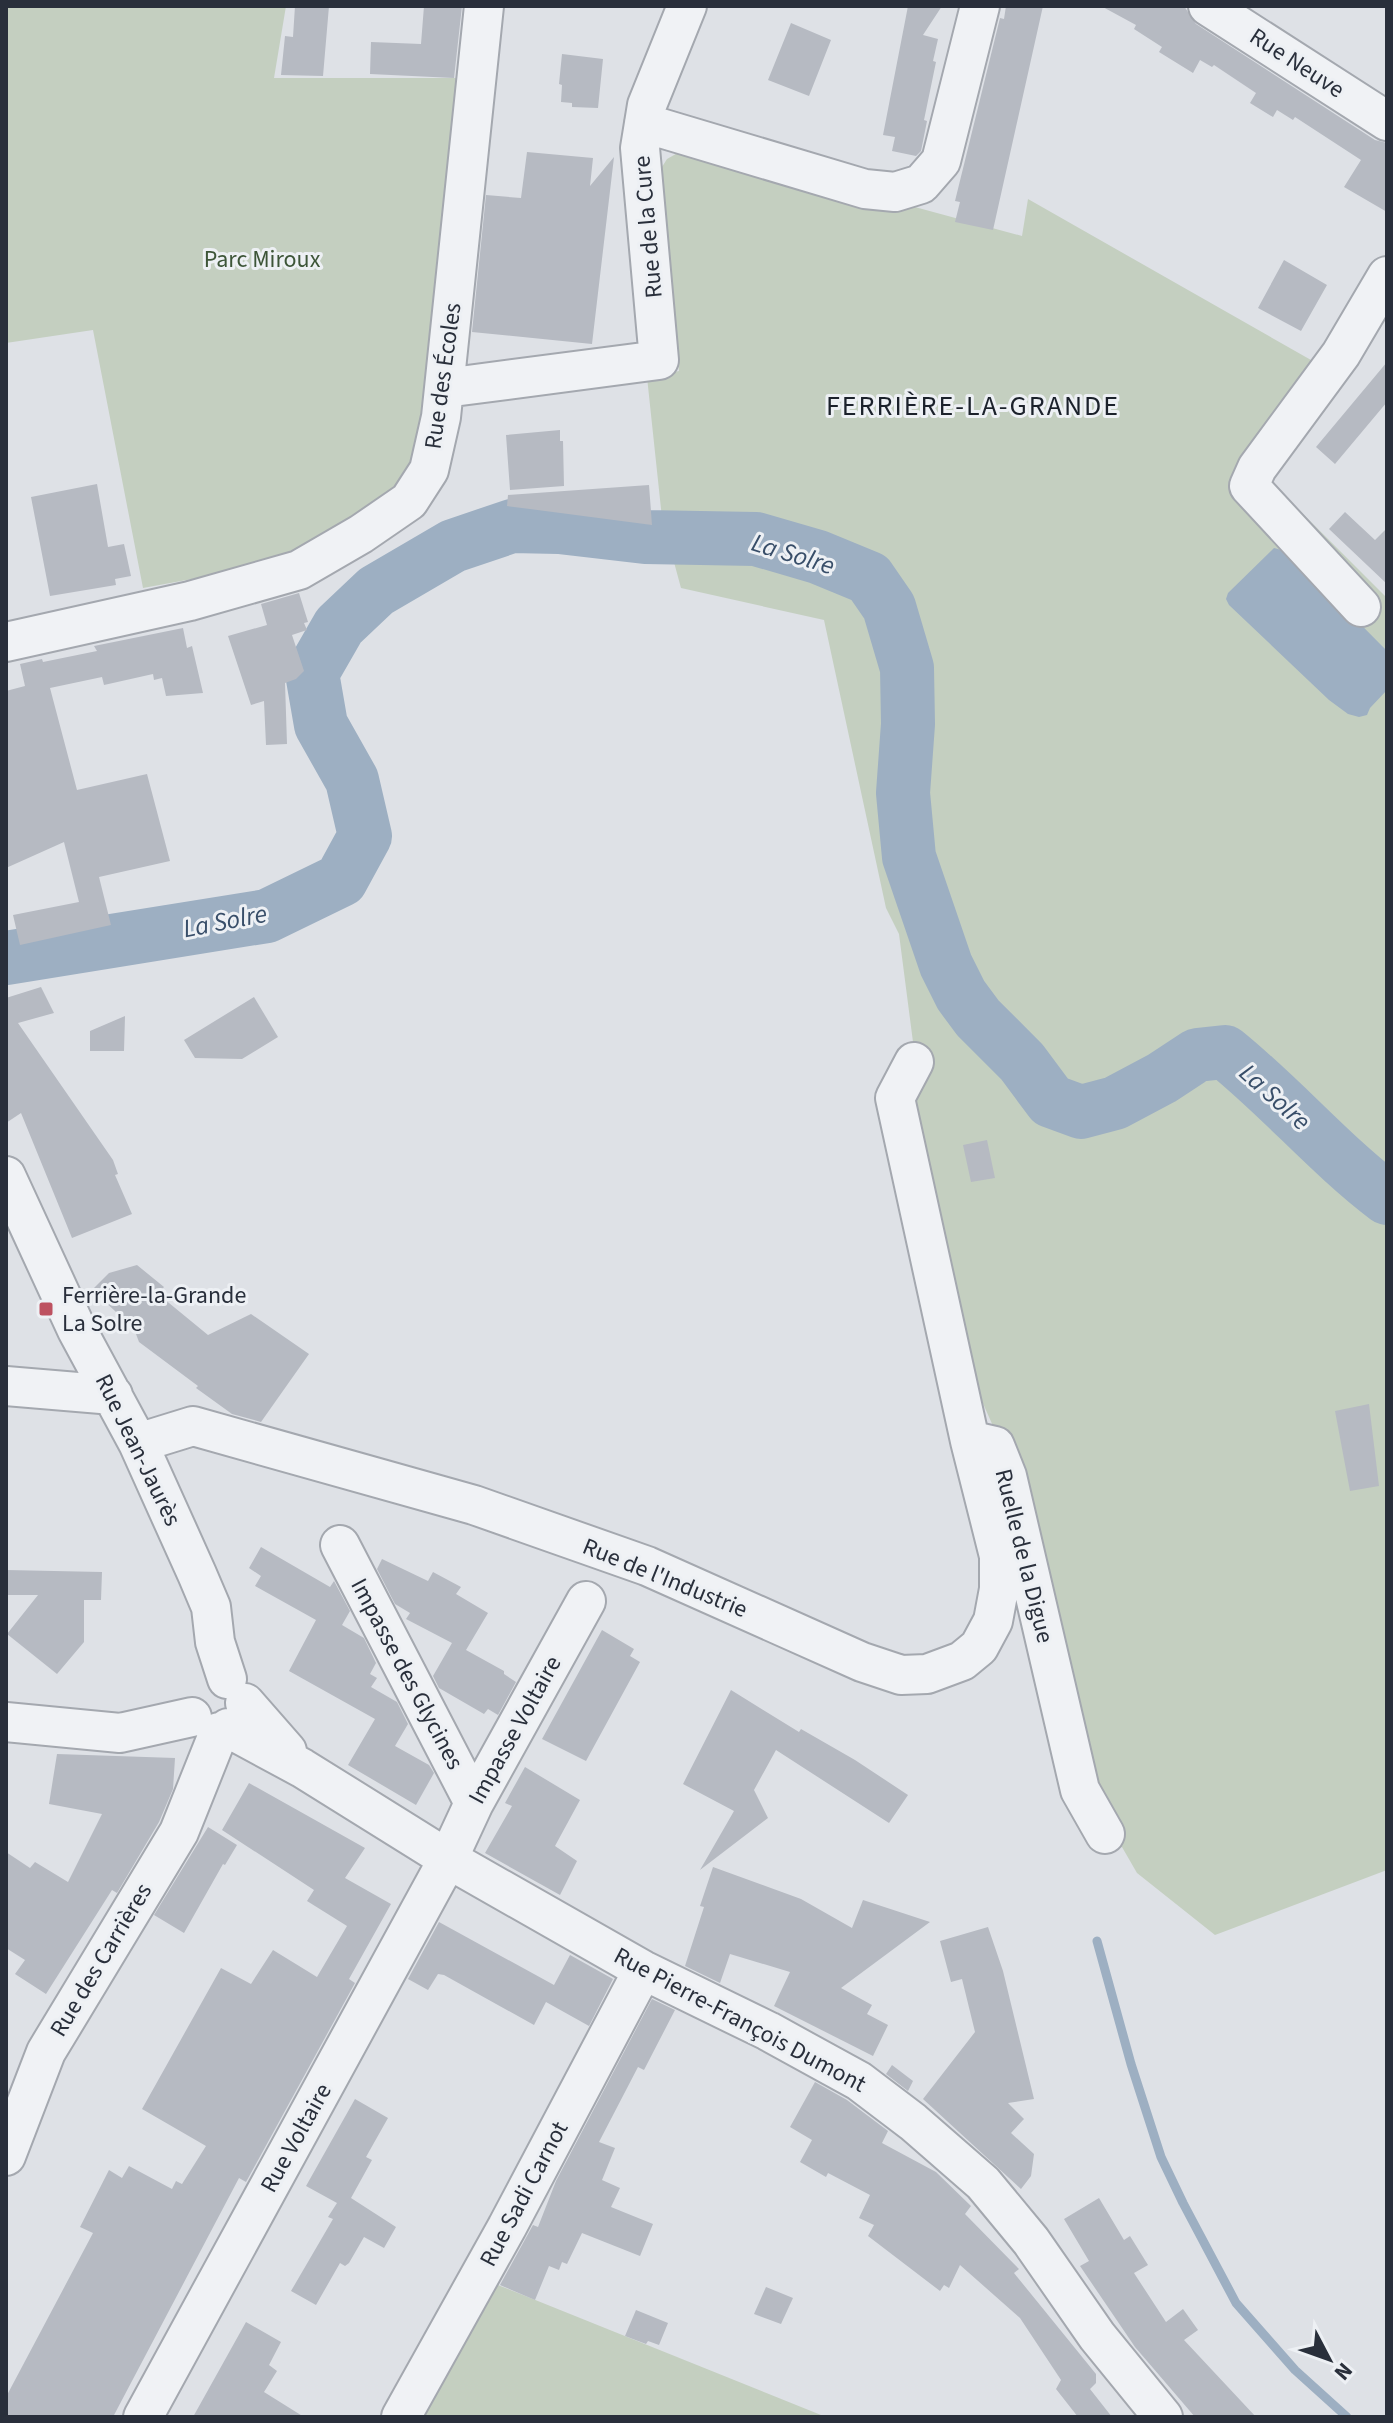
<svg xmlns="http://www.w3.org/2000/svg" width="1393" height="2423" font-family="'Source Sans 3',sans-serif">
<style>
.green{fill:#c4cfc0}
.water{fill:#9dafc2}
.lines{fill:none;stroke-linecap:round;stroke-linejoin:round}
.stream{stroke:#9dafc2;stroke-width:9}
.river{stroke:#9dafc2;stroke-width:54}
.building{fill:#b6bac2}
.minor-casing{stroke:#a4a8af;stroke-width:42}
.minor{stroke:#f0f2f5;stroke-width:38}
.poi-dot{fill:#bd5160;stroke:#edf0f4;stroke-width:3}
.labels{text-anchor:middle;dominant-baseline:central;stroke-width:6;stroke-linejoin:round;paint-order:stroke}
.street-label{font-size:24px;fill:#292f3b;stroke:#edf0f4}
.park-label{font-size:24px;fill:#3d5538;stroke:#edf0f4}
.poi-label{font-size:24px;fill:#292f3b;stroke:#edf0f4;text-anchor:start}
.water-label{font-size:26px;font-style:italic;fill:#384e69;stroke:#edf0f4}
.quarter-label{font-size:28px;letter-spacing:2px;fill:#1b212b;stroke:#edf0f4}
</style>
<rect width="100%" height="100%" fill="#dee1e6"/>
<path class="green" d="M6,6H286L274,78H465L425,430L409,483L295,560L143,588L93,330L6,343Z
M690,146L1022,236L1028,199L1311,360L1268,479L1387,598V1870L1215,1935L1137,1873L1089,1790L993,1426L981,1399L933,1236L906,1077L913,1042L899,934L886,908L824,620L681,588L662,518L647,377L679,371L650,186L667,159Z
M488,2281L826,2417H414Z"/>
<path class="water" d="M1274,548L1289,552L1387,651V690L1370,708L1367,715L1359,717L1348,714L1329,700L1229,605L1226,599L1228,593Z"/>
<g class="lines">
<path class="stream" d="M1097,1941L1131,2064L1161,2157L1183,2203L1236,2303L1295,2370L1347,2417"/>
<path class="river" d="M6,958L267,916L341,880L365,836L352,780L321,725L312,673L339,626L376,591L453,546L512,526L559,527L645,537L756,539L818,557L869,578L889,607L907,668L908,724L903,793L909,857L946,965L961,995L978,1018L1022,1062L1051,1101L1081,1112L1115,1103L1162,1078L1197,1055L1225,1052C1282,1098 1329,1154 1387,1198"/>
</g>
<path class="building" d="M295,6H329L323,76L281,75L285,36L293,37Z
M424,6H462L454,78L370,74L371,42L421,44Z
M908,6H942L923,35L938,39L933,61L936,62L924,120L927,121L921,151L916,156L892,151L895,137L883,135Z
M1006,6H1043L993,230L955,222L960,202L955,201L1000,18L1004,19Z
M1101,6H1184L1196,24L1375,140L1387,143V212L1344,187L1361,160L1295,117L1293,120L1277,110L1273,117L1250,103L1256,93L1214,65L1212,67L1200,60L1193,73L1159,52L1162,47L1134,29L1136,25Z
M791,23L831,40L809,96L768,80Z
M562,54L603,59L598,108L572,107V103L561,102L562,85L559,84Z
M527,152L593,158L590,186L614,157L592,344L472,332L486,195L521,198Z
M1284,260L1327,285L1301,331L1258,308Z
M1387,362V402L1335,464L1316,447Z
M560,430V441H563L564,486L510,490L506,435Z
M97,484L108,547L124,544L131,576L115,579L116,585L50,596L31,497Z
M649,485L652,525L507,506L508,495Z
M1345,512L1375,540L1387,528V584L1329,529Z
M299,593L308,622L304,623L307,630L292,635L304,671L296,679L285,683L287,744L266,745L264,701L251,705L228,636L267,625L261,604Z
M183,628L187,648L192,646L203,693L166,696L162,678L154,680L153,674L104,685L102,677L50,688L77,790L147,774L170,861L99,877L111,925L20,945L13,915L79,902L64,842L6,868V691L25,686L20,664L42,659L43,662L97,651L94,646Z
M41,987L54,1013L18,1023L113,1160L118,1174L115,1175L132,1214L72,1238L21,1113L6,1123V998Z
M254,997L278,1037L242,1059L195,1058L184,1040Z
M125,1016L124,1051H90V1031Z
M987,1140L995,1178L971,1182L963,1145Z
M137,1265L164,1287L158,1294L208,1335L251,1314L309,1354L261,1422L232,1414L196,1388L198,1386L139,1342L136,1334L138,1332L92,1290L109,1273Z
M1369,1404L1379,1486L1350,1491L1335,1411Z
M261,1547L330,1587L334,1581L350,1611L342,1625L364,1638L376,1663L370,1674L377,1678L371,1687L397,1702L408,1724L395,1746L429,1765L434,1773L416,1805L348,1765L375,1719L289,1671L316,1620L255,1586L261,1576L249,1568Z
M382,1559L428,1581L433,1572L461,1587L456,1594L488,1613L466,1650L504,1671V1674L516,1682L498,1715L488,1709L484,1714L439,1688L433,1676L452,1643L406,1619L410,1613L395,1604L377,1569Z
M6,1570L102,1572L101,1600H84V1642L57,1674L7,1634L38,1595H6Z
M602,1630L634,1649L630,1656L640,1662L586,1761L542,1739Z
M731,1690L799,1732L801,1729L855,1760L908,1795L889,1823L776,1750L754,1790L768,1818L700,1870L734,1811L683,1784Z
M57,1754L175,1758L173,1789L159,1822L117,1893L112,1890L46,1994L15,1974L25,1960L6,1948V1852L30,1868L35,1862L68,1882L102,1814L49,1804Z
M525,1767L580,1800L555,1846L577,1861L560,1895L485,1853L512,1806L505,1803Z
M249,1783L365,1848L345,1878L391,1904L349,1979L355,1983L246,2182L239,2178L113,2417H6V2397L93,2233L80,2227L109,2170L122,2178L129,2166L172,2189L176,2181L182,2184L206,2146L142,2109L221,1968L251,1984L273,1950L317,1977L347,1926L307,1901L314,1890L222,1830Z
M208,1827L237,1845L225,1865L223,1864L184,1933L154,1915Z
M713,1867L801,1899L852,1928L863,1900L930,1922L841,1988L872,2005L867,2014L888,2025L873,2056L774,2006L790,1972L730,1954L720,1983L685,1966L704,1907L700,1906Z
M439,1922L554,1985L570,1955L613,1979L589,2026L546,2002L534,2025L444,1975L438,1974L428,1990L408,1979Z
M988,1927L1003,1971L1034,2099L1008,2103L1024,2119L1011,2133L1034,2154L1031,2176L1021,2189L923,2099L975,2032L962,1979L951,1982L940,1941Z
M652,1999L675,2010L644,2070L638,2067L599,2142L615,2148L602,2180L620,2188L611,2207L653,2224L640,2256L582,2233L567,2264L562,2262L559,2270L549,2266L535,2300L500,2285L533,2225L538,2227L556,2181Z
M892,2065L913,2081L908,2091L886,2074Z
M815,2082L847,2100L888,2131L882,2143L936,2172L971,2206L965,2214L1019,2269L1014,2273L1096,2374V2383L1090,2389L1112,2417H1078L1056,2389L1061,2380L1020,2318L960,2265L949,2288L944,2285L940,2291L868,2236L874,2225L859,2218L870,2195L828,2173L826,2177L800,2162L812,2140L790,2127Z
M355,2099L388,2118L366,2157L372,2160L351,2198L396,2227L384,2248L364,2237L349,2263L345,2266L340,2263L316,2305L291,2291L333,2219L328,2217L337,2203L306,2186Z
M1099,2198L1124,2240L1130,2236L1148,2265L1134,2273L1166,2322L1183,2309L1198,2330L1184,2340L1256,2417H1195L1135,2347L1080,2266L1089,2261L1064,2219Z
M766,2287L793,2298L781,2324L754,2314Z
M636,2310L668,2323L659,2345L648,2341L646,2344L625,2336Z
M246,2322L281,2342L269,2365L277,2371L264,2392L304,2417H193Z"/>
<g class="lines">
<g class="minor-casing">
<path id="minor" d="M1208,6L1387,121
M644,123L865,189L895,192L921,184L941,161L980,6
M445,388L659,360L640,148L647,105L687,6
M1361,607L1249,486L1257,468L1341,354L1387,276
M6,642L190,601L299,570L361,534L409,501L429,470L441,417L484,6
M6,1176L77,1330L138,1443L197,1574L211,1607L215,1642L227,1679
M6,1386L113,1395
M973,1441L995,1446L1007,1476L1080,1790L1105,1834
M138,1443L193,1426L474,1505L647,1566L862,1662L901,1675L927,1674L962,1661L979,1647L993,1621L999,1589V1556L970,1441L895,1098L914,1062
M340,1545L474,1803
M245,1703L287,1751
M6,1722L120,1733L192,1717
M228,1728L302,1768L448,1859L643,1970L768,2031L859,2081L913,2122L983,2183L1031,2241L1097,2336L1163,2417
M6,2156L46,2052L179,1832L219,1732
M143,2417L448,1859L474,1803L586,1601
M401,2417L507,2227L643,1970"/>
</g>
<use href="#minor" class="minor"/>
</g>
<rect class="poi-dot" x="38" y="1301" width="16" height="16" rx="4"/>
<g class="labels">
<g class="street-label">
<text transform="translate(1297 63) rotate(33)">Rue Neuve</text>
<text transform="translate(648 227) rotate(-95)">Rue de la Cure</text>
<text transform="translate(443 376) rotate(-82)">Rue des Écoles</text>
<text transform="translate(138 1450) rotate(64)">Rue Jean-Jaurès</text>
<text transform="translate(1024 1556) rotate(76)">Ruelle de la Digue</text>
<text transform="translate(665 1578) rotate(22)">Rue de l'Industrie</text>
<text transform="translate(407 1674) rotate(62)">Impasse des Glycines</text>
<text transform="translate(515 1730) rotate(-61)">Impasse Voltaire</text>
<text transform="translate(101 1960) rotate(-59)">Rue des Carrières</text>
<text transform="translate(740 2020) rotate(28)">Rue Pierre-François Dumont</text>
<text transform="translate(296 2138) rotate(-61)">Rue Voltaire</text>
<text transform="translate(524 2194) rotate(-62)">Rue Sadi Carnot</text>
</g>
<g class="park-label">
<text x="262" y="259">Parc Miroux</text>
</g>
<g class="poi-label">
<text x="62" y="1295">Ferrière-la-Grande<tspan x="62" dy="28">La Solre</tspan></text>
</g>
<g class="water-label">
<text transform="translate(793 554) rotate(17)">La Solre</text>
<text transform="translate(225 921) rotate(-11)">La Solre</text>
<text transform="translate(1275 1097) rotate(42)">La Solre</text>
</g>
<g class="quarter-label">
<text x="973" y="406">FERRIÈRE-LA-GRANDE</text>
</g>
</g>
<rect width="1393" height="2423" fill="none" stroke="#292f3b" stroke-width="16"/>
<g transform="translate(1329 2359) rotate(131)" stroke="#edf0f4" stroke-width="6" paint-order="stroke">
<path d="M0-6L14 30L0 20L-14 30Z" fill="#292f3b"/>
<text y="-12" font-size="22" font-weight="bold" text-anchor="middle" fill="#292f3b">N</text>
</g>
</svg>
